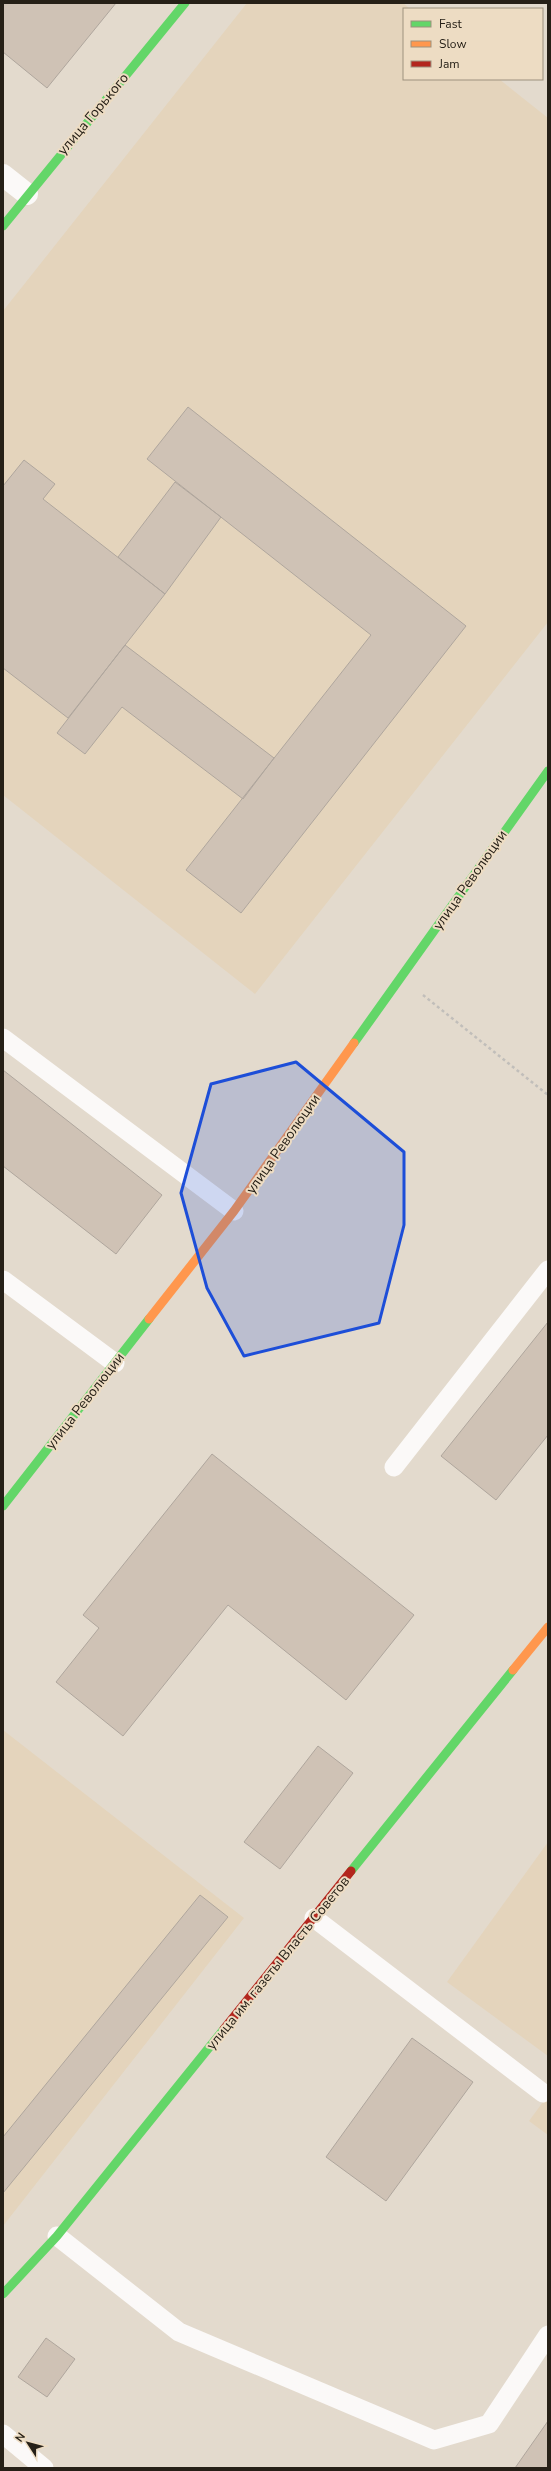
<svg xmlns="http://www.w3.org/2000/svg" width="551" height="2471" font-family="'Nunito Sans',sans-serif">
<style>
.built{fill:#e4d4bc}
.building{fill:#cfc2b5;stroke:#afa69d}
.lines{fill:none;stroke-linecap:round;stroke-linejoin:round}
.path{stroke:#c1beba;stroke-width:2.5;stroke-dasharray:3 3;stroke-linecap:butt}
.lane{stroke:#fbf9f8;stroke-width:19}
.street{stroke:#fbf9f8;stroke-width:22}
.fast{stroke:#63d668;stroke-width:9}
.slow{stroke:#ff974d;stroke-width:9}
.jam{stroke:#b3261e;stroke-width:9}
.marked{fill:#1d4ed8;fill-opacity:0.2;stroke:#1d4ed8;stroke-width:3;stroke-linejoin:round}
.labels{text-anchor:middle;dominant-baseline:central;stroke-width:4;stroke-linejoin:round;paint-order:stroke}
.street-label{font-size:14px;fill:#262017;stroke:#eddcc3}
</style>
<rect width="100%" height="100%" fill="#e3dacd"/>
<path class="built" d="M247,3H403L410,9H404V79H499L548,118V622L255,994L3,795V311Z
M3,1730L244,1918L3,2226Z
M548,1842V2056L447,1982Z
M548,2095V2135L529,2121Z"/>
<path class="building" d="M3,3H116L47,88L3,52Z
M188,407L466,626L241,913L186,870L371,635L147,459Z
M24,460L55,484L43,499L165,594L68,718L3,668V486Z
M175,482L221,517L165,594L118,557Z
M125,645L274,758L243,799L122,707L85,754L57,733Z
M3,1070L162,1195L116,1254L3,1166Z
M548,1322V1435L496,1500L441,1456Z
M212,1454L414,1615L346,1700L228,1605L123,1736L56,1682L99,1628L83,1615Z
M318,1746L353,1773L280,1869L244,1842Z
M200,1895L228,1917L3,2193V2137Z
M412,2038L473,2082L386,2201L326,2157Z
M46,2338L75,2359L47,2397L18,2377Z
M548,2421V2468H515Z"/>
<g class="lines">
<path class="path" d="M423,995L548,1095"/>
<path class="lane" d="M3,1038L234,1211
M3,1280L115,1363
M394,1467L548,1270
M314,1918L543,2093
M57,2236L179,2332L434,2440L489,2424L548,2335
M3,2434L44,2468"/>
<path class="street" d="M3,175L27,194"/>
<path class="fast" d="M3,226L185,3
M354,1043L548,771
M3,1506L149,1319
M351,1871L513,1670
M3,2294L57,2236L224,2029"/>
<path class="slow" d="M149,1319L234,1211L354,1043
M513,1670L548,1627"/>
<path class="jam" d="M224,2029L351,1871"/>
</g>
<path class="marked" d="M296,1062L404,1152V1225L379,1323L244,1356L207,1288L181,1193L211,1084Z"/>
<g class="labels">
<g class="street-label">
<text transform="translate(93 114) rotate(-50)">улица Горького</text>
<text transform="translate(470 880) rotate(-55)">улица Революции</text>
<text transform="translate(283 1144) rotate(-55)">улица Революции</text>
<text transform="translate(85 1401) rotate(-52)">улица Революции</text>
<text transform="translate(278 1963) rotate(-51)">улица им. газеты Власть Советов</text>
</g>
</g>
<rect width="551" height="2471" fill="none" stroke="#262017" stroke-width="8"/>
<rect x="403" y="8" width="140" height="72" fill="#eddcc3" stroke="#9d917e"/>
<rect x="411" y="21" width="20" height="6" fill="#63d668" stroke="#9d917e"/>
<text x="439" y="28" font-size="12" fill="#262017">Fast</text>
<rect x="411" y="41" width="20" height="6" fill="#ff974d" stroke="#9d917e"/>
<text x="439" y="48" font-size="12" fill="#262017">Slow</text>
<rect x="411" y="61" width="20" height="6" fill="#b3261e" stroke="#9d917e"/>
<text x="439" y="68" font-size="12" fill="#262017">Jam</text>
<g transform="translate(28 2443) rotate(306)" stroke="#eddcc3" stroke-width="3" paint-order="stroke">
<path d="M0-3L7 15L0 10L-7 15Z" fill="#262017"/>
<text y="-6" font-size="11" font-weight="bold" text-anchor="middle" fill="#262017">N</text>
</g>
</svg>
